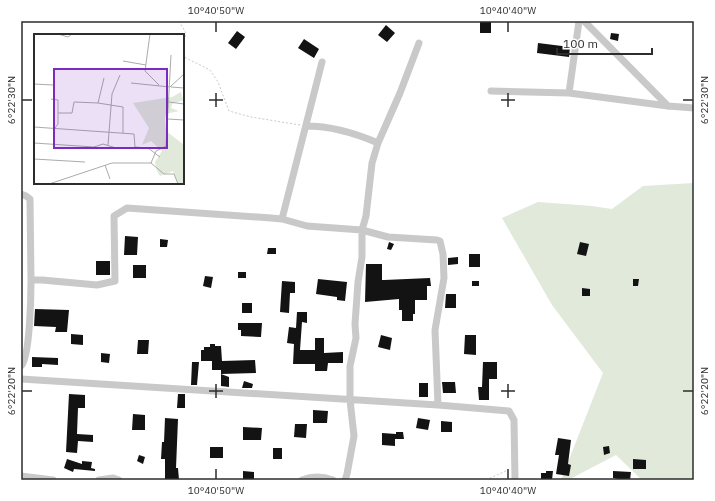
<svg xmlns="http://www.w3.org/2000/svg" width="715" height="501" font-family="'IBM Plex Sans',sans-serif">
<style>
.green{fill:#e1e9da}
.building{fill:#131313}
.lines{fill:none;stroke-linecap:round;stroke-linejoin:round}
.path{stroke:#c9c9c9;stroke-width:1;stroke-dasharray:2 2;stroke-linecap:butt}
.street{stroke:#c9c9c9;stroke-width:7}
.ticks{fill:none;stroke:#2c2c2c;stroke-width:1.5}
.inset-road{fill:none;stroke:#ababab;stroke-width:1}
.view{fill:#7b2cbf;fill-opacity:0.15;stroke:#7b2cbf;stroke-width:2}
.inset-edge{fill:none;stroke:#2c2c2c;stroke-width:2}
.neatline{fill:none;stroke:#2c2c2c;stroke-width:1.5}
.ticks-label{font-size:10px;text-anchor:middle;fill:#2c2c2c}
</style>
<rect width="100%" height="100%" fill="#fff"/>
<path class="green" d="M694,183V480H642L616,455L568,480H561L603,373L552,305L502,218L538,202L592,206L612,209L643,186Z"/>
<path class="building" d="M480,21H491V33H480Z
M386,25L395,33L387,42L378,35Z
M237,31L245,37L236,49L228,43Z
M611,33L619,34L618,41L610,39Z
M304,39L319,49L314,58L298,48Z
M538,43L570,47L569,57L537,53Z
M125,236L138,237L137,255H124Z
M160,239L168,240L167,247H160Z
M389,242L394,244L391,250L387,249Z
M580,242L589,244L586,256L577,254Z
M268,248H276V254H267Z
M469,254H480V267H469Z
M458,257V264L448,265V258Z
M96,261H110V275H96Z
M366,264H382V280H384L430,278L431,286H427V300H415V314H413V321H402V310H399V299L365,302Z
M133,265H146V278H133Z
M238,272H246V278H238Z
M205,276L213,277L211,288L203,286Z
M318,279L347,282L345,301L337,300V297L316,294Z
M633,279H639L638,286H633Z
M282,281L295,282V293H290L289,313L280,312Z
M472,281H479V286H472Z
M582,288L590,289V296H582Z
M446,294H456V308H445Z
M242,303H252V313H242Z
M35,309L69,310L67,332H55L56,327L34,326Z
M297,312H307V323L302,322L300,350H315V338H324V353L343,352V363H328L327,371H315V364H293L294,344L287,343L289,327L296,328Z
M238,323H262L261,337L241,336V330H238Z
M71,334L83,335V345L71,344Z
M381,335L392,338L390,350L378,347Z
M465,335H476V355L464,354Z
M138,340H149L148,354H137Z
M210,344H215V346H221L222,361L255,360L256,373L221,374V370H212V361H201V350H204V347H210Z
M101,353L110,354L109,363L101,362Z
M32,357L58,358V365L42,364V367H32Z
M192,362H199L197,385H191Z
M483,362H497V379H489V400H479L478,387H482Z
M221,374L229,377V387L221,386Z
M244,381L253,384L252,388H242Z
M442,382H455L456,393H443Z
M419,383H428V397H419Z
M69,394L85,395V408H78L77,434L93,435V442L78,441L77,453L66,452Z
M178,394H185V408H177Z
M313,410L328,411L327,423H313Z
M133,414L145,415V430H132Z
M165,418L178,419L176,468H178L179,480H165V459H161L162,442H164Z
M418,418L430,420L428,430L416,428Z
M441,421L452,422V432H441Z
M295,424H307L306,438L294,437Z
M243,427L262,428L261,440H243Z
M396,432H403L404,439H395V446L382,445V433L396,434Z
M558,438L571,440L568,464L571,465L569,476L556,474L559,455H555Z
M609,446L610,453L604,455L603,447Z
M210,447H223V458H210Z
M273,448H282V459H273Z
M139,455L145,457L143,464L137,461Z
M67,459L82,464V461L92,462L91,468L95,469V471L74,469L73,472L64,468Z
M633,459L646,460V469H633Z
M243,471L254,472V480H243Z
M546,471H553L552,480H541V473H546Z
M613,471L631,472L630,480H618V479L613,478Z"/>
<g class="lines">
<path class="path" d="M179,21L186,33L183,46
M183,54L184,57L210,70L218,82L229,111L251,117L300,125
M486,480L508,470"/>
<path class="street" d="M584,21L668,106
M491,91L569,93L668,106L694,108
M569,93L579,21
M306,126C332,126 355,133 378,143
M21,194L26,196L30,199L31,280
M282,219L307,226L362,230L388,237L437,240L440,241L443,254L444,278L435,330L438,405
M21,366C30,358 31,295 31,280H42L97,285L115,281L114,216L127,208L271,218L282,219L322,62
M21,379L438,405L509,411L514,420L515,480
M21,476L53,480
M99,480L113,478L119,480
M302,480C312,476 322,476 333,480
M345,480L347,474L354,436L350,400V366L356,338L355,324L358,282L362,257V230L366,216L372,163L378,143L400,93L419,43"/>
</g>
<path class="ticks" d="M216,22V32M508,22V32M216,93V107M508,93V107M22,100H32M209,100H223M501,100H515M683,100H693M216,384V398M508,384V398M22,391H32M209,391H223M501,391H515M683,391H693M216,469V479M508,469V479"/>
<g transform="translate(34 34)">
<rect width="150" height="150" fill="#fff"/>
<path d="M147,58L149,66L138,70L137,74L145,77L132,80L131,85L132,97L150,111V150H144L139,137L126,142L123,137L121,128L128,117L117,107L108,111L115,94L99,69L138,63Z" fill="#e1e9da"/>
<path class="inset-road" d="M24,0L34,3L38,0M116,0L111,37L125,51M89,27L112,31M97,49L136,53M0,50L19,51M136,53L150,40M137,53L150,54M17,65L24,66V79M135,68L150,70M64,69L89,73V99M134,85L150,86M0,93L100,100L101,113L114,114L126,123M21,94L24,90V79H38L40,68L64,69L70,44M0,109L60,113L69,110L82,114M74,111L78,60L86,41M0,125L51,128M117,129L130,140H140L144,150M71,131L76,145M15,150L78,129H117L122,117L132,112L137,21"/>
<path class="view" d="M20,35H133V114H20Z"/>
<rect width="150" height="150" class="inset-edge"/>
</g>
<rect width="715" height="501" fill="none" stroke="#ffffff" stroke-width="44"/>
<path d="M557 48v6h95v-6" fill="none" stroke="#2c2c2c" stroke-width="2"/>
<text x="563" y="48" font-size="12" fill="#2c2c2c" stroke="#ffffff" stroke-width="3" paint-order="stroke">100 m</text>
<rect x="22" y="22" width="671" height="457" class="neatline"/>
<g class="ticks-label">
<text x="216" y="14">10°40'50"W</text>
<text x="508" y="14">10°40'40"W</text>
<text transform="translate(11 100) rotate(-90)" y="4">6°22'30"N</text>
<text transform="translate(704 100) rotate(-90)" y="4">6°22'30"N</text>
<text transform="translate(11 391) rotate(-90)" y="4">6°22'20"N</text>
<text transform="translate(704 391) rotate(-90)" y="4">6°22'20"N</text>
<text x="216" y="494">10°40'50"W</text>
<text x="508" y="494">10°40'40"W</text>
</g>
</svg>
